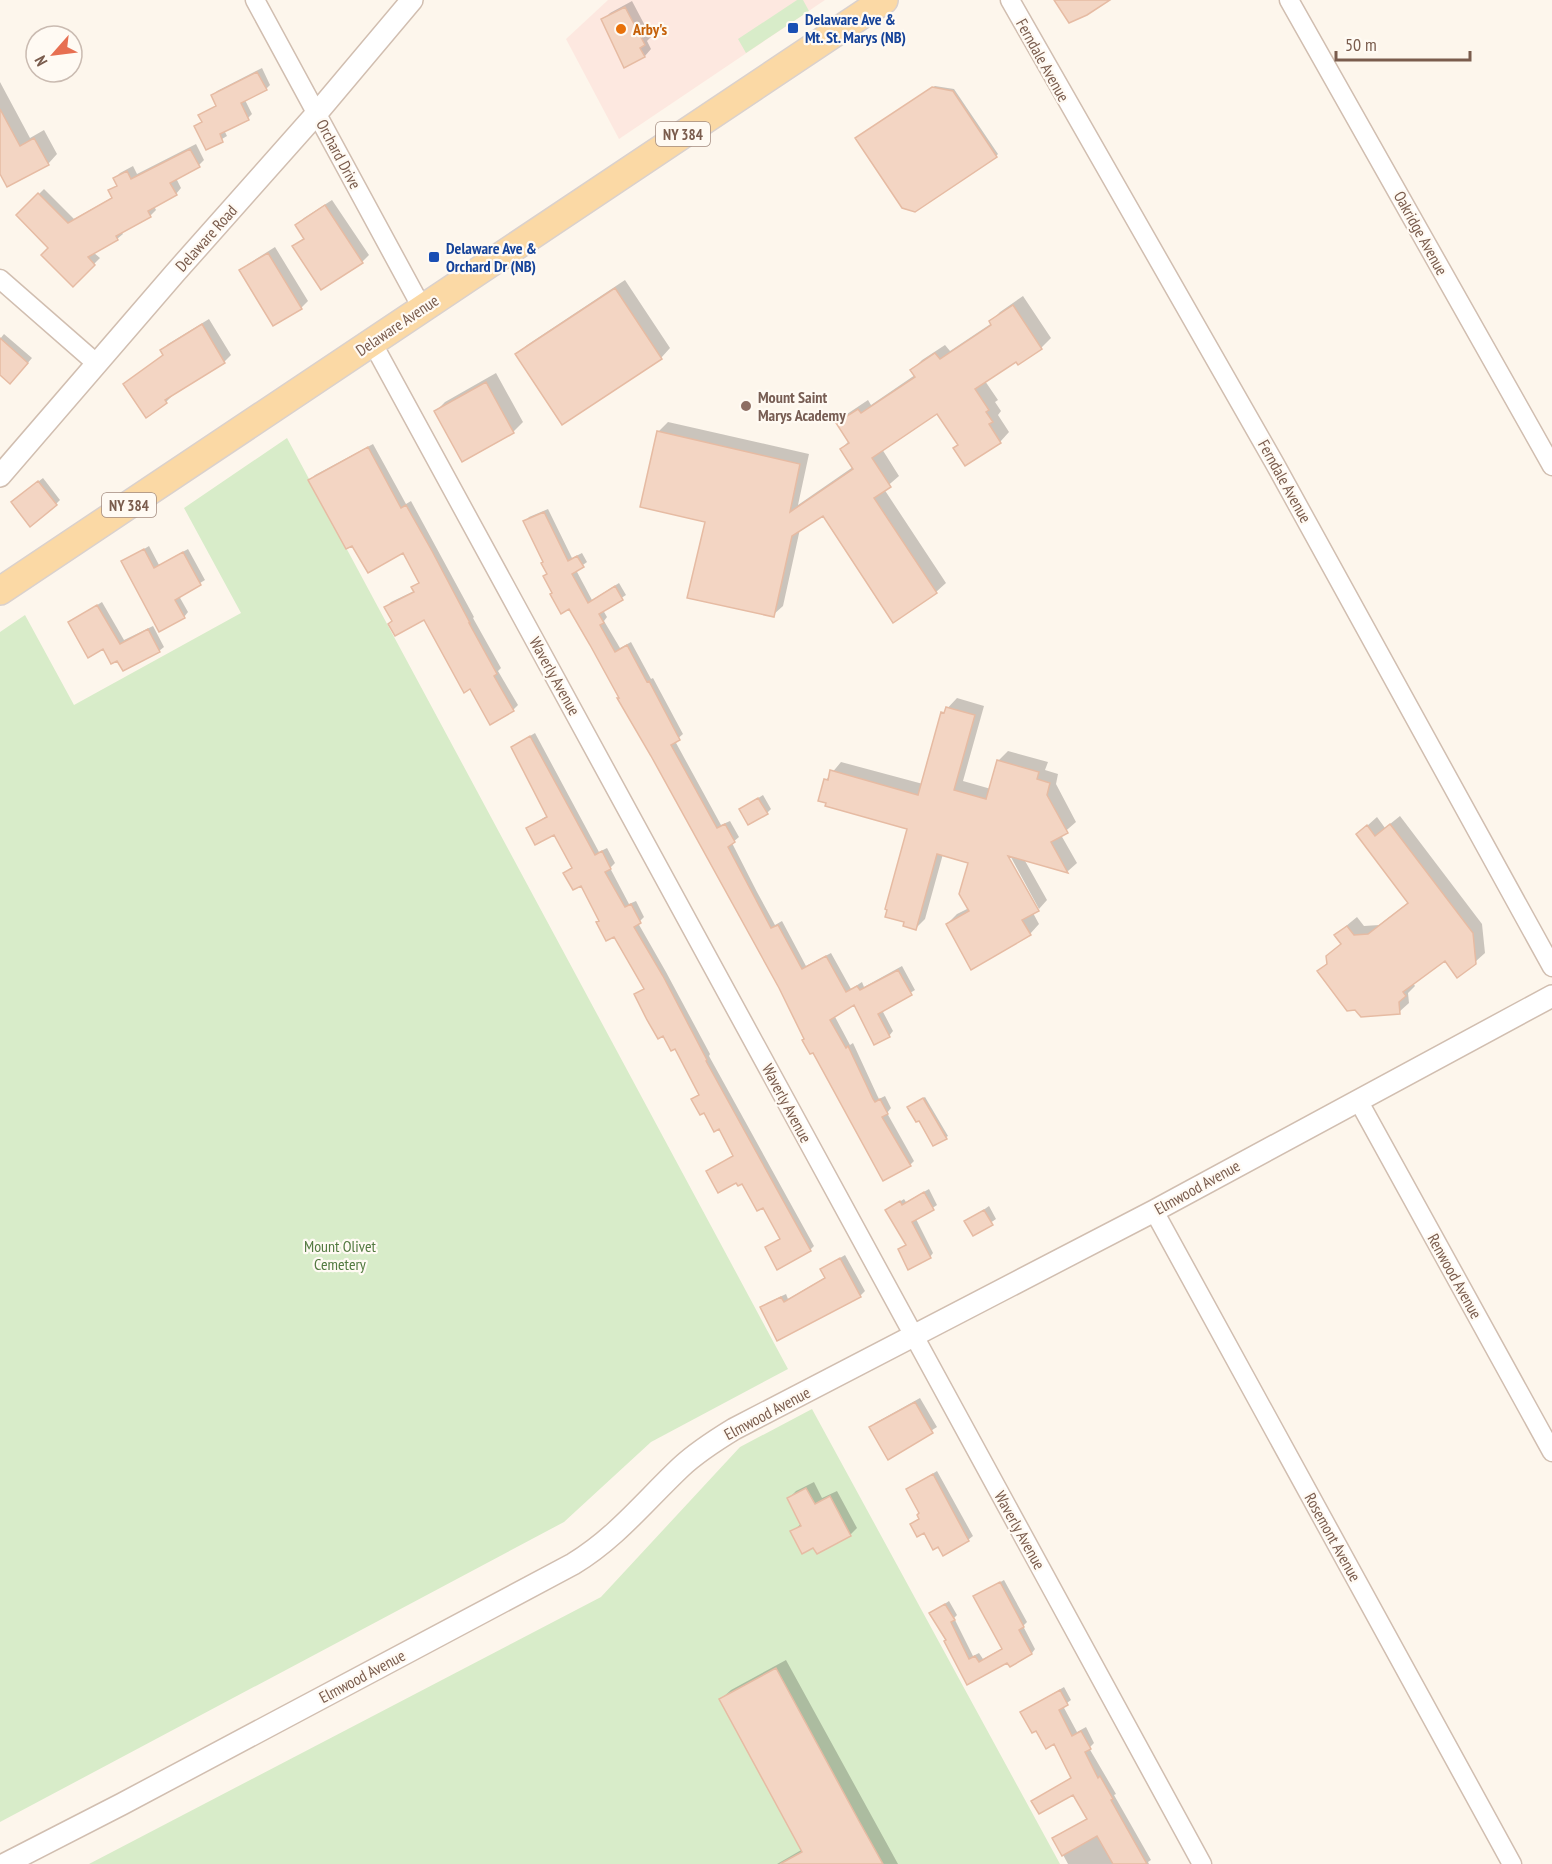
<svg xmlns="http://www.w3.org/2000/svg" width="1552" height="1864" font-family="'PT Sans Narrow',sans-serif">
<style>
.commercial{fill:#fde8e0}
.green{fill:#d8ecc9}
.shadow{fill:#0003}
.building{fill:#f3d5c3;stroke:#e6bba3;stroke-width:1.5}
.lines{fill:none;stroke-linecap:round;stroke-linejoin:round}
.minor-casing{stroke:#d1beb0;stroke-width:21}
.tertiary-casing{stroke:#d1beb0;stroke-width:24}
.primary-casing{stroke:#dad1cd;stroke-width:30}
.minor{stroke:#fff;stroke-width:18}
.tertiary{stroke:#fff;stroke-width:21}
.primary{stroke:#fbd9a5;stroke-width:27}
.transit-dot{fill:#1a4fb4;stroke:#fffaf3;stroke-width:2}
.food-dot{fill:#e8710a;stroke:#fffaf3;stroke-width:2}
.education-dot{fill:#8d6e63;stroke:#fffaf3;stroke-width:2}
.labels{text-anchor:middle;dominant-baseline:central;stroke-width:4.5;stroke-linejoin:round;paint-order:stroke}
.shield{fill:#fffaf3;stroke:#a28b7f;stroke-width:1.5}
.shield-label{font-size:15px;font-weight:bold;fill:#7a5c4d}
.transit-label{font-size:16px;font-weight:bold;fill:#164399;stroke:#fffaf3;text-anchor:start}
.food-label{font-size:16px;font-weight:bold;fill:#c56008;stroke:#fffaf3;text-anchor:start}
.street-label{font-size:16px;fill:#7a5c4d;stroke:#fffaf3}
.education-label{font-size:16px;font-weight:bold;fill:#785e54;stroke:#fffaf3;text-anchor:start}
.park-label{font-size:16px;fill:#537a41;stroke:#fffaf3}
</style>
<rect width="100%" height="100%" fill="#fdf6ec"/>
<path class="commercial" d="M608,0H825L619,139L566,39Z"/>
<path class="green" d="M797,0H803L809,11L746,53L738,39Z
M287,438L788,1369L651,1442L564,1522L0,1822V632L25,615L74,705L241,613L184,508Z
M812,1409L1060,1864H89L601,1597L740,1447Z"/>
<path class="shadow" d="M632,1L651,37L647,41L651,49L645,56L625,66L603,20L610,13Z
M262,68L270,85L266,89L245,100L252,114L248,118L224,130L227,136L207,148L196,126L203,121L200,116L217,105L212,96L217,91Z
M0,82L30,138L44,130L57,154L48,164L0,171Z
M935,86L954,89L998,154L996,156L859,137Z
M196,144L204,160L199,165L176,178L181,188L176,194L154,206L156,210L150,216L121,231L123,234L117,239L93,252L100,258L73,285L50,248L18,215L44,189L74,219L113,197L110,191L118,184L115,178L120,173L133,166L137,174Z
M332,200L369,255L362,262L294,246L305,237L297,225L304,218Z
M275,247L308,301L301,308L241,270L248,264Z
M625,280L670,348L661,358L517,354L527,345Z
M1023,296L1051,338L1041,348L1016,360L985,381L998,400L995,402L1001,411L998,415L1009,432L1000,442L959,444L938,412L882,449L899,476L884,489L946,583L936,592L823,513L800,529L783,606L773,615L706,520L658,432L668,422L809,454L798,505L853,467L841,449L849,441L838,424L847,414L868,400L871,405L915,375L912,370L922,360L945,345L950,351L992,323L991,321L1000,312Z
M209,319L231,355L224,362L171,394L172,396L166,402L125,384L165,354L162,350L168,344Z
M4,334L32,358L15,378L0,373V339Z
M496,373L523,422L513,432L463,460L436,411L445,402Z
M373,444L406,504L411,501L474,617L473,618L501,668L498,671L518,705L513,710L471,687L425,618L386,607L391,602L414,591L413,588L420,582L404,551L310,480L315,475Z
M43,478L60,500L56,504L17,498Z
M548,509L572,558L582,553L587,562L576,570L592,600L619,583L626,595L603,610L607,617L604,621L620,648L631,642L651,679L653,678L683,734L675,741L721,825L730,821L739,837L732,843L757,892L775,925L782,921L806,966L831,953L851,989L862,982L864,987L902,966L915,990L882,1010L893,1031L889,1036L855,1003L834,1015L850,1045L853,1043L877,1095L879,1099L885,1096L891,1108L887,1113L914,1161L910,1165L806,1038L727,890L569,607L553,592L545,576L548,573L544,562L525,522L529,517Z
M149,546L159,565L188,549L205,580L179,596L188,612L184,617L123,562Z
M102,602L124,640L153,626L164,647L159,651L104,647L70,622Z
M957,698L984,706L963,781L991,789L999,760L1008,751L1048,762L1045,770L1058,774L1056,784L1076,822L1061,835L1077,863L1068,871L1024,859L1047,900L1039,909L1006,848L1003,850L1036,909H1038L1033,913L1039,924L1030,934L947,924L957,914L969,908L970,862L943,854L925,919L916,928L909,828L826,780L841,762L923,784L943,713Z
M535,733L599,852L607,848L615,863L610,868L629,904L636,901L644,917L638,923L666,972L710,1054L709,1056L814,1246L810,1250L767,1248L781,1238L763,1206L742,1182L708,1171L734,1155L720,1127L693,1100L700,1094L676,1047L663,1034L635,995L645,988L614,935L601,920L581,884L565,873L573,867L555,833L528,828L548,815L512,747Z
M763,795L771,809L767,813L741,809Z
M1400,816L1482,924L1485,953L1475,962L1445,959L1413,983L1415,986L1408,993L1409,1003L1399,1012L1319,971L1328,962V956L1342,943L1336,935L1346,926L1357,917L1364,926L1379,925L1409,902L1358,834L1377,817L1385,828Z
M925,1097L948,1136L934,1144L911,1105Z
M929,1189L937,1205L916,1219L933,1253L930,1257L900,1250L907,1244L887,1210L904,1199L906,1202Z
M989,1206L996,1219L974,1234L966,1222Z
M845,1255L865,1291L860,1296L778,1339L762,1307L767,1303L786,1294L788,1299L826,1277L822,1269Z
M920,1398L937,1427L888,1458L871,1427L875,1423Z
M937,1471L973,1536L968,1540L938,1545L924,1531L912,1524L920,1518L921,1513L908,1489Z
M814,1482L822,1498L837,1491L857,1528L850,1535L814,1546L792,1532L802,1523L789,1498L796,1491Z
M1004,1580L1027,1622L1023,1626L1035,1649L1032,1653L1008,1661L967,1683L947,1640L931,1613L949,1601L957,1615L954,1618L973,1656L979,1653L983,1659L1003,1648L975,1596Z
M786,1660L898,1864H777L803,1849L721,1699L731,1690Z
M1064,1687L1071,1700L1063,1706L1077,1732L1086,1727L1094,1743L1089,1748L1116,1794L1114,1795L1151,1860L1148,1862L1149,1864H1068L1054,1838L1088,1818L1074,1792L1033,1801L1072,1777L1054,1742L1037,1729L1022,1712Z"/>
<path class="building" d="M1054,0H1110L1087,15L1069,23Z
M625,7L645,45L640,48L645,57L624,68L601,19Z
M257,72L267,90L241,103L249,120L220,134L223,142L206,150L194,126L202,122L198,115L216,106L211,95Z
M932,87L953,91L997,157L915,212L902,208L855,138Z
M0,109L20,146L34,138L49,165L7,187L0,174Z
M190,149L200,167L170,183L177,195L148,211L151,217L116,236L118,240L88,257L95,265L73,287L41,255L48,248L16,215L38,193L68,223L112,198L108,190L117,186L113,178L127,171L131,179Z
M325,205L363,263L321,290L292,246L304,239L295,225Z
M268,253L302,309L273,326L239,270Z
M615,288L662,359L562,425L515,354Z
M1013,305L1042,349L1018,365L1016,362L975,389L989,410L986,412L993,422L989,424L1001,443L965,466L953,448L958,445L937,414L872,458L891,487L874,498L937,593L893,623L823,516L792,536L774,617L687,598L705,522L640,507L657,431L800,464L790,512L853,469L840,449L849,443L836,423L858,409L861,413L915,377L910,370L935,353L940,359L991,325L989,321Z
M202,324L225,363L165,400L167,403L146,418L123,384L163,355L160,350Z
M0,338L28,363L10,384L0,375Z
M486,382L514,433L462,462L434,411Z
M368,447L401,508L406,505L432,551L470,623H469L497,674L494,676L514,711L490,725L470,689L464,693L424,620L395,636L388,624L392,621L384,607L414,592L411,587L419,583L403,553L368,573L352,546L346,549L308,480Z
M38,481L57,505L30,527L11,502Z
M544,512L568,561L577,556L584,567L572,574L588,603L615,586L623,600L599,614L604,623L600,625L615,652L627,645L647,682L649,681L680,740L671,745L717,828L725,824L735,842L728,847L771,928L778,925L802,969L826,956L846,992L857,986L860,990L898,970L912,995L878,1014L890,1037L874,1045L854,1005L830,1020L846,1048L848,1046L873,1099L875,1102L880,1099L888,1114L882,1117L911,1166L883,1181L813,1053L810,1054L802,1040L804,1039L779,988L651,756L617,698H619L590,645L569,609L561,614L550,594L552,593L543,576L547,574L541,563L543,562L523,521Z
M144,549L154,568L183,552L201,585L175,600L185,618L159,632L121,561Z
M97,605L120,644L148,629L160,652L123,671L117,661L111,664L103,649L88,658L68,622Z
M946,707L975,715L954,790L986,799L997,760L1039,772L1037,779L1050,783L1047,795L1068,833L1051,842L1068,873L1008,856L1039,911L1022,920L1031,935L971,970L946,924L969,911L959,894L968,863L937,854L916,930L903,926L904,922L885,917L887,910L885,909L907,829L825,806L826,803L818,801L824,779L828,780L830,770L918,795L941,712L944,713Z
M530,736L595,855L602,851L611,869L605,872L625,907L631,904L641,923L634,927L663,976L707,1060L706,1061L811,1251L777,1270L765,1247L780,1239L763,1208L757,1211L742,1184L738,1186L736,1183L718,1193L706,1171L733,1156L719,1129L714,1132L704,1113L700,1115L691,1099L699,1095L675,1049L671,1051L663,1036L658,1039L647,1020L634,994L644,989L614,937L606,941L596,922L599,921L581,886L573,890L563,873L572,868L554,835L535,845L526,828L547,817L511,747Z
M758,798L768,814L748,825L739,809Z
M1390,824L1473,933L1476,964L1457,978L1445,961L1403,992L1406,996L1399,1002L1400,1014L1361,1017L1355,1010L1347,1011L1317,971L1327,964L1326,956L1341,944L1334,935L1347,926L1354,935L1368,934L1408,903L1356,834L1367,825L1375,836Z
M923,1098L947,1139L933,1146L919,1121L916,1122L907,1107Z
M924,1192L934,1210L912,1222L931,1258L908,1270L898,1249L906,1245L885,1210L900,1201L902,1205Z
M984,1210L993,1225L973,1236L964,1221Z
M840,1258L861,1297L777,1341L760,1307L781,1297L784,1302L825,1278L820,1269Z
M915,1402L933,1433L888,1460L869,1427Z
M933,1474L969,1541L943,1556L938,1547L933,1550L924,1533L917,1537L910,1524L919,1519L917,1515L919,1513L906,1489Z
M806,1488L815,1504L830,1496L851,1536L817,1554L813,1548L802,1554L790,1531L801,1526L787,1498Z
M1000,1582L1024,1627L1019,1630L1032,1654L1010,1667L1007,1663L967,1685L944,1641L946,1640L929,1613L945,1604L955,1620L951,1622L969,1659L975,1656L979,1662L1002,1649L973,1596Z
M776,1668L859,1821L883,1864H780L802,1852L719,1699Z
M1060,1690L1068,1705L1059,1710L1072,1736L1081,1731L1091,1749L1085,1752L1098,1778L1100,1776L1113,1799L1111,1800L1147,1864H1113L1097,1836L1062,1856L1052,1838L1087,1819L1073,1795L1039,1814L1031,1801L1071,1778L1054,1744L1046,1749L1036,1731L1032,1733L1020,1712Z"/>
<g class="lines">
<g class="minor-casing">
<path id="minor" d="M255,0L422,308
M1010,0L1275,464L1552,967
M1289,0L1552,466
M0,279L96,363
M372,342L1202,1864
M1358,1100L1552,1452
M1154,1211L1512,1864"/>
</g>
<g class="tertiary-casing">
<path id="tertiary" d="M0,476L175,273L317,113L412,0
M5,1864L122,1804L573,1564C616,1538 645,1501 681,1467C697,1452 716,1440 734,1429L1154,1211L1552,996"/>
</g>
<g class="primary-casing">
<path id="primary" d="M0,591L884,0"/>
</g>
<use href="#minor" class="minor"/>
<use href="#tertiary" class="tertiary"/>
<use href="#primary" class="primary"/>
</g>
<g class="transit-dot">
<rect x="787" y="22" width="12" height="12" rx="3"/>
<rect x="428" y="251" width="12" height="12" rx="3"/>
</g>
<circle class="food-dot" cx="621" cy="29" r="6"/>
<circle class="education-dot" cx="746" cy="406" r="6"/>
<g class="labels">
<g class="shield">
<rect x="656" y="122" width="54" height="24" rx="4.5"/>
<rect x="102" y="493" width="54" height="24" rx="4.5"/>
</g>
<g class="shield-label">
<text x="683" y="134">NY 384</text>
<text x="129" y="505">NY 384</text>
</g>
<g class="transit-label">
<text x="805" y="19">Delaware Ave &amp;<tspan x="805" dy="18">Mt. St. Marys (NB)</tspan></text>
<text x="446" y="248">Delaware Ave &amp;<tspan x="446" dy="18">Orchard Dr (NB)</tspan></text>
</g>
<g class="food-label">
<text x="633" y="29">Arby's</text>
</g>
<g class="street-label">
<text transform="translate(1043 60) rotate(61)">Ferndale Avenue</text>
<text transform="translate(339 154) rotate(62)">Orchard Drive</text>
<text transform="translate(1421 233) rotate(61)">Oakridge Avenue</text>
<text transform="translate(206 238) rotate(-48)">Delaware Road</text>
<text transform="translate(397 325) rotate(-34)">Delaware Avenue</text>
<text transform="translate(1285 481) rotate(61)">Ferndale Avenue</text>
<text transform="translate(555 676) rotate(61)">Waverly Avenue</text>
<text transform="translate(787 1103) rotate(62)">Waverly Avenue</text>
<text transform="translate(1197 1187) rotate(-29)">Elmwood Avenue</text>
<text transform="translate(1455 1276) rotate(61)">Renwood Avenue</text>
<text transform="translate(767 1413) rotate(-28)">Elmwood Avenue</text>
<text transform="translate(1020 1530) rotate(61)">Waverly Avenue</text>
<text transform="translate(1333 1537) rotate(61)">Rosemont Avenue</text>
<text transform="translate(362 1676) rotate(-28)">Elmwood Avenue</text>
</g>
<g class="education-label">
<text x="758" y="397">Mount Saint<tspan x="758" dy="18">Marys Academy</tspan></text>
</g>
<g class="park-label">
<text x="340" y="1246">Mount Olivet<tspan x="340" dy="18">Cemetery</tspan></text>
</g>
</g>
<g transform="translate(54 54) rotate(242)"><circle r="28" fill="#fffaf3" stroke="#cabbb1" stroke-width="1.5"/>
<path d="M0-4.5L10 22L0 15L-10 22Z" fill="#e76f51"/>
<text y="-9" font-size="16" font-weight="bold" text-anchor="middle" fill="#7a5c4d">N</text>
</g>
<path d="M1336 51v9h134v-9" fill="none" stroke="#7a5c4d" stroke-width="3"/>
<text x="1345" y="51" font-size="18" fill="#7a5c4d" stroke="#fffaf3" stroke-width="4.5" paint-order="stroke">50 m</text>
</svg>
